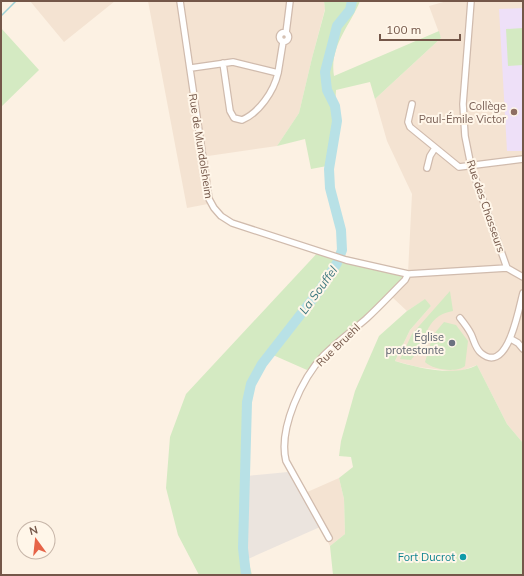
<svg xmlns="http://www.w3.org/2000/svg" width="524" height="576" font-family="Mulish,sans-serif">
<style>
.residential{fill:#f4e3d2}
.industrial{fill:#ebe4de}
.education{fill:#eee0f8}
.green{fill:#d4eac2}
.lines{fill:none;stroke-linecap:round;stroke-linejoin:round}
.stream{stroke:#9ed1d7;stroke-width:1.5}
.river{stroke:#b8e1e6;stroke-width:10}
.minor-casing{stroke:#d0bbad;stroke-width:8}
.minor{stroke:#fff;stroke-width:5.5}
.education-dot{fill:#8d6e63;stroke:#fff6e9;stroke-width:1.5}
.worship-dot{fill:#6b7280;stroke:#fff6e9;stroke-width:1.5}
.culture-dot{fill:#0f9aa8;stroke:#fff6e9;stroke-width:1.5}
.labels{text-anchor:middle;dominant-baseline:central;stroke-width:4;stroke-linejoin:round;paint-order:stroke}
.education-label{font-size:11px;fill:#785e54;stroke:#fff6e9;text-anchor:end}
.street-label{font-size:11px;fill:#745749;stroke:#fff6e9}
.worship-label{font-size:11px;fill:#5b616d;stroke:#fff6e9;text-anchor:end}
.culture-label{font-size:11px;fill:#0d838f;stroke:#fff6e9;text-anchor:end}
.water-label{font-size:12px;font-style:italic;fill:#407981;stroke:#fff6e9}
</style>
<rect width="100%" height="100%" fill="#fcf1e3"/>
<path class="residential" d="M30,1H115L64,42Z
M148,1H324L325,9L312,58L299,113L277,146L208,156L213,203L187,208Z
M447,1H523V443L507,424L477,365L458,372L418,367L395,361L410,330L431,306L424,300L407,311L392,297L408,273L412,194L387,141L375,99L441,38L429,6Z
M339,478L344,499L345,534L330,546L320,527L305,493Z"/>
<path class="industrial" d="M288,472L305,493L320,527L248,559L247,476Z"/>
<path class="education" d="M523,8V151H507L499,9Z"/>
<path class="green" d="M324,1H360C350,26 329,46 334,76L439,31L441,38L375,99L370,82L336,90L333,138L327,166L311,169L305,139L277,146L299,113L312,58L325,10Z
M1,28L39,70L1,107Z
M523,28V65L508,66L506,29Z
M321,249L408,273L392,297L345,339L307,370L273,355L246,398L248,559L252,575H199L178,535L166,488L170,437L186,394Z
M450,291L453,311C423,316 428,342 411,360L400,359L412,334Z
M425,299L431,306L410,330L395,361C418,368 456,377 477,365L507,424L523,443V575H333L330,546L345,534L344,499L339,478L353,467L351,457L339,456L341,441L355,391L379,336L407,311Z
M444,322L456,325L468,341L465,366C457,373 433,370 425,362L433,335Z"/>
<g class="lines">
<path class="stream" d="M1,16L16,1"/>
<path class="river" d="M246,575L243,548L247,402L251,384L262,364L322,287L337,263L342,250L341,230L330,188L329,169L337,121L335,106L327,90L325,72L337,26L350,10L352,1"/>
<g class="minor-casing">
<path id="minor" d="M180,1L209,199L214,208L221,216L232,223L346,260L408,274L507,268L523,277
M471,1L463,104L465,136L471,166L507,268
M279.5 37a4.5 4.5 0 1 1 9 0a4.5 4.5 0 1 1-9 0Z
M286,33L290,1
M223,63L230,111L234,118L242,120C259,113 274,91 278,73
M191,68L233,62L278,73L283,42
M412,104L408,122L410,127L459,167L523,159
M427,168L430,156L435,148
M460,318C464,323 468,328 471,334C474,340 475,348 481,353C508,376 519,307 523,293
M511,339L518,343L523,349
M329,538L286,461C278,429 302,378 324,355C337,342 352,331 366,319C379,307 392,293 405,280L408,274"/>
</g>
<use href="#minor" class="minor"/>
</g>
<circle class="education-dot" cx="514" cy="112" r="4"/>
<circle class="worship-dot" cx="452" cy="343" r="4"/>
<circle class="culture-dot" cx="463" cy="557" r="4"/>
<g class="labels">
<g class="education-label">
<text x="506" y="106">Collège<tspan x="506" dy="13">Paul-Émile Victor</tspan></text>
</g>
<g class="street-label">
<text transform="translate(201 146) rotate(81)">Rue de Mundolsheim</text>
<text transform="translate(486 206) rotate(71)">Rue des Chasseurs</text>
<text transform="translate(338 345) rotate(-44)">Rue Bruehl</text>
</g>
<g class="worship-label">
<text x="444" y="337">Église<tspan x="444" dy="13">protestante</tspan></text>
</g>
<g class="culture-label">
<text x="455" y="557">Fort Ducrot</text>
</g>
<g class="water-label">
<text transform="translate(318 290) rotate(-54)">La Souffel</text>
</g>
</g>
<rect width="524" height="576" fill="none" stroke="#745749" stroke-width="4"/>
<g transform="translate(36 540) rotate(345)"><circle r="19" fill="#fff6e9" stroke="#c7b6a9"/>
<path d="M0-3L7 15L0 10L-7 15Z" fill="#e66448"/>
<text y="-6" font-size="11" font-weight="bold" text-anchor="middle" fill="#745749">N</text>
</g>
<path d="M380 34v6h80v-6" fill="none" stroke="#745749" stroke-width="2"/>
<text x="386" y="34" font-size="12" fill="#745749" stroke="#fff6e9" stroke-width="3" paint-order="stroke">100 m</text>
</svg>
